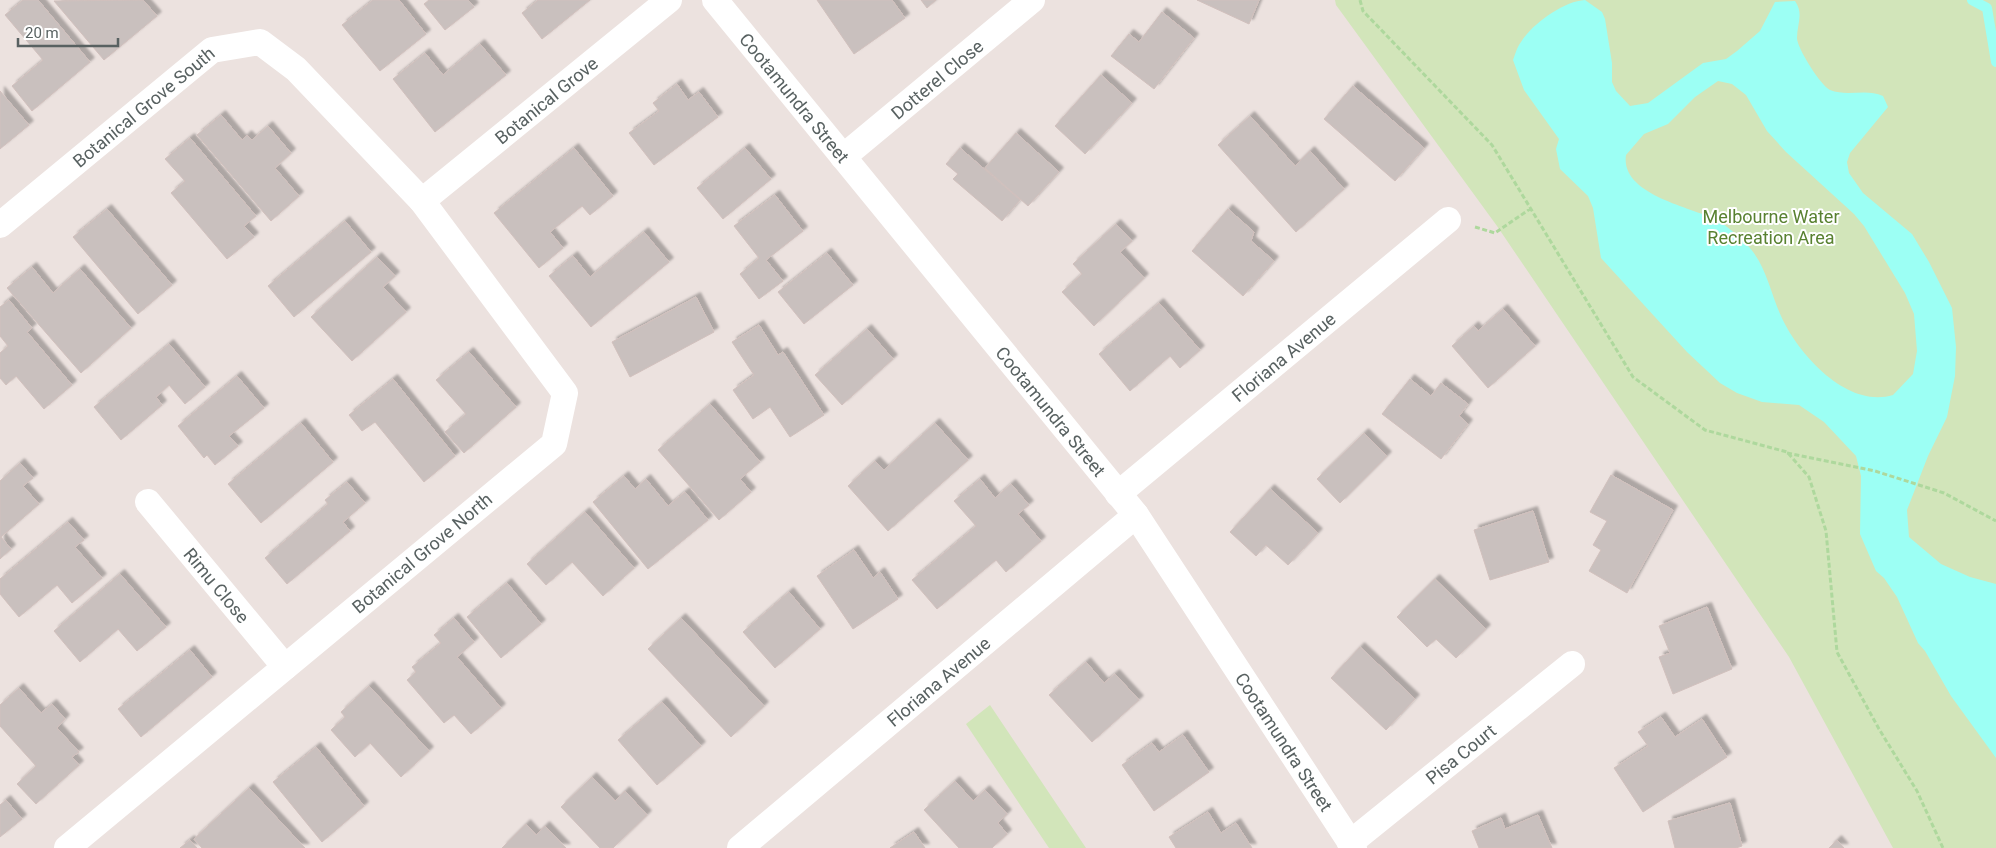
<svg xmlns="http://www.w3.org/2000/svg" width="1996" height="848" font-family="Roboto,sans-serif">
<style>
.green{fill:#d2e5ba}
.water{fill:#9cfff4;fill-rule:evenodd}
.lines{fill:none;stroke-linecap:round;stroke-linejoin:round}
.stream{stroke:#9cfff4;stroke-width:10}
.building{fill:#c9c0be;stroke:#d1c0bd;filter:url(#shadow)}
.path{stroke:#aed89d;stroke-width:3;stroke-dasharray:5 2.5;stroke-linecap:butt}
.minor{stroke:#fff;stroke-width:26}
.labels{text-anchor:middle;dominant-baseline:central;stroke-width:4;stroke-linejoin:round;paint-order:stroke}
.street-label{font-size:18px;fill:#586161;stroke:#fff}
.park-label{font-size:18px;fill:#588130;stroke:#fff}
</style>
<defs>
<filter id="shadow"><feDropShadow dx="4.5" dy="-4.5" stdDeviation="1" flood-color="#0004"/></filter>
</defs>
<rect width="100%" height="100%" fill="#ece2df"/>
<path class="green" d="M1335,0H1996V848H1893L1789,657L1497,226L1336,5Z
M990,705L1086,848H1049L966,724Z"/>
<path class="water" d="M1585,0L1602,12L1605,19L1612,63V82L1616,91L1630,106L1648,103L1703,63L1726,59L1737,51L1760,31L1775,2L1795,1C1804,14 1797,24 1797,38C1797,48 1821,86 1830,90C1848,97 1866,88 1883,96L1888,107L1850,153L1847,162L1849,173L1863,193L1912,234L1929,262L1952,308L1956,347L1955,376L1947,417L1928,456L1907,510L1909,537L1941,564L1970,577L1996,584V758L1951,696L1925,651L1918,643L1897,597L1884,578L1876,571L1860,534L1861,476L1856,456L1824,422L1799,405L1762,402L1737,393L1720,383L1687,352L1601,258L1593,208L1588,196L1560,169L1556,149L1559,139L1524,90L1513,60C1515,55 1517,47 1521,42C1532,24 1564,1 1585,0ZM1718,81L1732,84L1746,95L1767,131L1786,152L1854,214L1864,226L1905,293L1914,314L1917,351L1913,374L1893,395C1847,409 1798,354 1781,316C1770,292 1766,264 1747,245C1738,235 1727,226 1715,219C1690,207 1620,194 1626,155L1644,134L1668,124L1695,97Z"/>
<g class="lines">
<path class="stream" d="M1972,0L1987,8L1996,62"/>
</g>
<path class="building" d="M23,0H38L90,62L32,111L12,86L43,60L5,15Z
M143,0L157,16L104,60L54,1Z
M373,0H399L426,34L380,71L342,25Z
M429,0H468L474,7L445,30L424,4Z
M538,0H590L542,39L522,13Z
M817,0H892L905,18L854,54Z
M921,0H936L927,8Z
M1197,0H1259L1249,24Z
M1162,12L1194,38L1154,89L1111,56L1129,34L1139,42Z
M480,44L506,75L435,132L393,79L425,53L443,75Z
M1101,75L1132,103L1085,154L1055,126Z
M677,84L688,100L699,92L718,117L654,165L629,133L659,111L653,103Z
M1353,86L1424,148L1395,181L1324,119Z
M0,91L29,125L0,149Z
M221,115L242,140L247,135L252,140L268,126L291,153L275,168L299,196L271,221L197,135Z
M1250,116L1295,166L1310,151L1344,189L1296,232L1218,145Z
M1016,133L1059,172L1028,206L985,168Z
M190,138L256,216L244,226L254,237L227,259L171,193L185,181L165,159Z
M574,148L613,196L590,215L582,206L550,232L563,248L539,268L494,213Z
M745,148L771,179L723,219L697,188Z
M960,148L1020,200L1002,221L953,179L958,174L946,164Z
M775,195L803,231L766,260L783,281L759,299L740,274L759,258L734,226Z
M107,209L172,285L138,314L73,237Z
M1228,209L1254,232L1251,241L1274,261L1243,296L1192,251Z
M345,221L371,252L294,317L268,286Z
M1116,224L1132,241L1120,252L1144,278L1094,326L1062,292L1082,274L1073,264Z
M644,232L669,262L591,327L549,276L573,256L590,277Z
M827,253L853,285L804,324L778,292Z
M377,257L395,276L383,287L406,312L352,361L311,317Z
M32,267L53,293L80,269L131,328L81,373L7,288Z
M696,297L714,332L630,377L612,342Z
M9,300L32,328L27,332L72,385L44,409L16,376L6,385L0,378V353L8,346L0,336V307Z
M1159,303L1200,350L1180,368L1170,356L1130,391L1099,354Z
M1503,309L1535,346L1488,388L1452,346L1474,326L1478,331Z
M759,325L778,355L783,352L824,415L790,437L770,407L753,419L733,390L754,375L732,342Z
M867,329L893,359L842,405L815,375Z
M169,344L205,387L185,404L169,385L156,397L162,405L121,440L94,407Z
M469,352L516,407L464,453L445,432L466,414L436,380Z
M237,376L264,408L229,436L238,446L215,465L207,455L204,458L178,426Z
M393,379L455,456L424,482L375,422L362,431L349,415Z
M1410,379L1431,396L1441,383L1468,404L1459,416L1468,424L1441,459L1382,414Z
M710,404L760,462L740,479L751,492L719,520L658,450Z
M301,423L333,462L261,523L228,484Z
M935,423L968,460L888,531L848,486L875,461L884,470Z
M1364,433L1387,456L1340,503L1317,479Z
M20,463L33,478L23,486L39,504L1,537L11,549L0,559V481Z
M1611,475L1673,510L1627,593L1589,571L1601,550L1593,545L1607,521L1590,512Z
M624,476L635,489L646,479L668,506L685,492L708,520L648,569L593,502Z
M980,479L995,498L1011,484L1029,505L1018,514L1041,541L1006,572L996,560L937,609L912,580L976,526L954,501Z
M347,482L365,503L343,522L350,531L287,584L265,558L328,504L325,500Z
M1270,489L1318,533L1288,565L1266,545L1256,556L1230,532Z
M1533,511L1549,562L1490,580L1474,530Z
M585,512L634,568L603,596L572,562L546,585L527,564Z
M68,522L84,540L75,547L102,578L72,603L57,585L19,617L0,594V579Z
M854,550L873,578L880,572L898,599L853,629L817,576Z
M120,574L166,627L137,651L118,629L80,662L54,631Z
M1435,579L1486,629L1456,658L1436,639L1427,647L1397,617Z
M507,583L541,624L501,658L467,617Z
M789,592L820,629L775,668L743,632Z
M1707,607L1732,669L1673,694L1659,657L1670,653L1659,626Z
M454,618L474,642L457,657L501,708L471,734L454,715L444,723L407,680L416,672L412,667L441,643L434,635Z
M681,618L764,706L731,737L648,649Z
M1360,647L1415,699L1386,730L1331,678Z
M190,650L212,677L141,737L118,709Z
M1086,662L1104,683L1115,674L1139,700L1092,742L1049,695Z
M369,686L429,751L401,777L370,743L355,757L331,730L345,717L341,712Z
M19,688L41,713L52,704L65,719L57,728L79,752L72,757L79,765L36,804L17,784L36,766L0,726V705Z
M662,702L701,746L657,785L618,740Z
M1661,717L1675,737L1702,719L1727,757L1643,812L1614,768L1648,746L1638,732Z
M1183,735L1209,772L1154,811L1122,765L1152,743L1159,752Z
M316,747L364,806L322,842L273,782Z
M592,777L615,801L625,791L647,815L613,848H600L561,807Z
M955,781L973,801L985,790L1007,814L998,823L1007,834L992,848H959L924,810Z
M249,788L305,848H202L194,839Z
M6,800L22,819L0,837V805Z
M1730,803L1742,846L1736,848H1675L1668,821Z
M1208,812L1221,833L1236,823L1252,848H1176L1169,837Z
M1538,815L1552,848H1479L1472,831L1501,818L1505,829Z
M526,824L536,835L545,826L566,848H502Z
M914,832L925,848H890Z
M190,840L197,848H180Z
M1837,840L1844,848H1829Z"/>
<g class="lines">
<path class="path" d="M1360,0L1363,11L1492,145L1633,377L1705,430L1787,452L1809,477L1826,531L1837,652L1879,729L1917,791L1943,848
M1475,227L1495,233L1530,209
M1787,453L1875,471L1944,493L1996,521"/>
<g class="minor">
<path id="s1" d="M715,0L1136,515L1354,848"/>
<path id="s2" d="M843,157L1032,0"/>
<path id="s3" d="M422,201L669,0"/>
<path id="s4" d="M0,225L212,50L260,42L296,69L422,201L565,393L554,444L67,848"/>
<path id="s5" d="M1118,494L1448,220"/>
<path id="s6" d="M148,502L285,667"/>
<path id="s7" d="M1350,843L1572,664"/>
<path id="s8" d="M740,848L1136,515"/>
</g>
</g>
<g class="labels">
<g class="street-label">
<text stroke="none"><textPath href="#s2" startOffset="122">Dotterel Close</textPath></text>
<text stroke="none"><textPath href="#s1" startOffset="126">Cootamundra Street</textPath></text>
<text stroke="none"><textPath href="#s3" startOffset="160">Botanical Grove</textPath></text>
<text stroke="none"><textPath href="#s4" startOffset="186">Botanical Grove South</textPath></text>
<text stroke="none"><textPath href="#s5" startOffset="215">Floriana Avenue</textPath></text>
<text stroke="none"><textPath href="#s1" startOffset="531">Cootamundra Street</textPath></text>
<text transform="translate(422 553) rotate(-40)">Botanical Grove North</text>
<text stroke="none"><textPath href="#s6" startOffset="108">Rimu Close</textPath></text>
<text stroke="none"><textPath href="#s8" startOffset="259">Floriana Avenue</textPath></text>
<text stroke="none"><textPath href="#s1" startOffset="936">Cootamundra Street</textPath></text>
<text stroke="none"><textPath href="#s7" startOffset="142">Pisa Court</textPath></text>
</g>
<g class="park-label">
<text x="1771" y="216">Melbourne Water<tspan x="1771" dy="21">Recreation Area</tspan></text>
</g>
</g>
<path d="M18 38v8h100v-8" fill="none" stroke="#586161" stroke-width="2.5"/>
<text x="25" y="38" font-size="15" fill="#586161" stroke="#ffffff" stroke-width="4" paint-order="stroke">20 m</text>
</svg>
